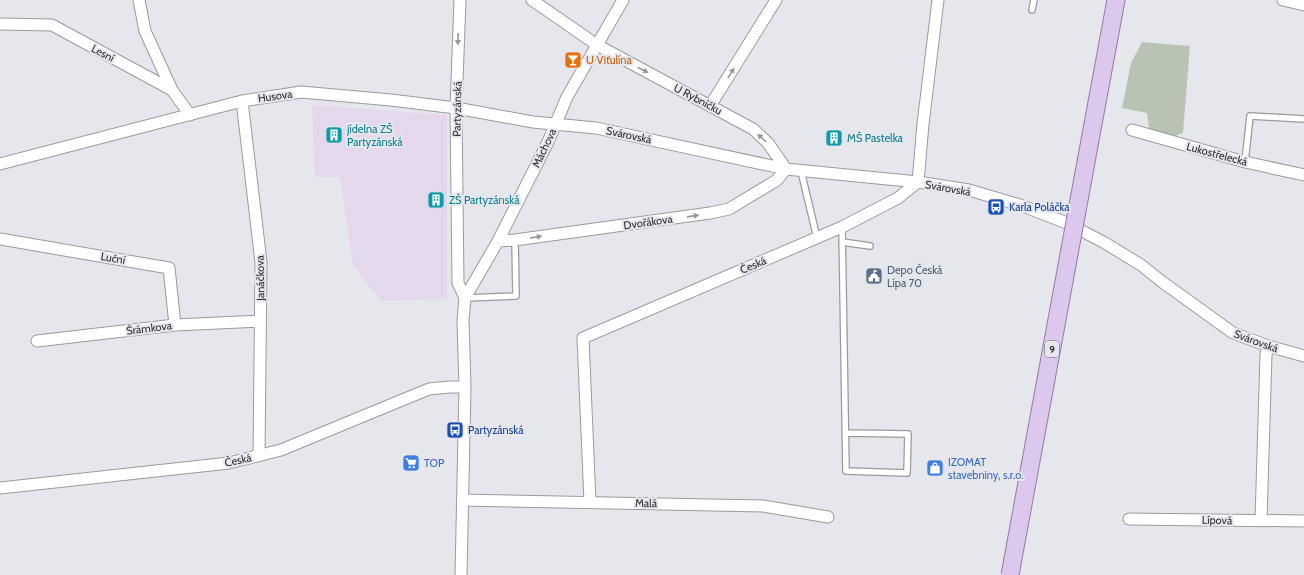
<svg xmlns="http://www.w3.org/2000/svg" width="1304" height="575" font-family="Cabin,sans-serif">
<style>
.education{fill:#e4d8ec}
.green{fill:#b8c3b3}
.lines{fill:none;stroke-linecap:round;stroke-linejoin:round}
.lane-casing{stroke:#9a9aa0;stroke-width:8}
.street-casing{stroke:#9a9aa0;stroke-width:13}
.primary-casing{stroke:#927ba4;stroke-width:19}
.lane{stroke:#fff;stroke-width:5.5}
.street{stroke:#fff;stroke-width:11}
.primary{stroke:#ddc8ed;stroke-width:17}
.primary-bridge-casing{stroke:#927ba4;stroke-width:19;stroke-linecap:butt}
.primary-bridge{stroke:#ddc8ed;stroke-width:17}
.oneway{fill:#98989a}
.labels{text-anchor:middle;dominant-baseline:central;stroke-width:4;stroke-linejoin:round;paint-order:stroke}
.shield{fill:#e6e6ed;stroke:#67676c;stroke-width:1}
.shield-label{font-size:10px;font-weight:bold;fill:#313134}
.street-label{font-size:11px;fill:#313134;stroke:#e6e6ed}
.food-label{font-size:11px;fill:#c56008;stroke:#e6e6ed;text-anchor:start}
.culture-label{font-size:11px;fill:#0d838f;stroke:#e6e6ed;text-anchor:start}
.transit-label{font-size:11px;fill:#164399;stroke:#e6e6ed;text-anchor:start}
.service-label{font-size:11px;fill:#4e5e75;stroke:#e6e6ed;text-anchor:start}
.shop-label{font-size:11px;fill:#366cbe;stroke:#e6e6ed;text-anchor:start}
</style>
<rect width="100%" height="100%" fill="#e6e6ed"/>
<path class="education" d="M312,105L447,115V299L381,301L353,265L340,177H315Z"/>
<path class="green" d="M1142,42L1190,46L1183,133L1175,136L1149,129L1147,113L1122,108L1131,63Z"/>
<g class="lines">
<g class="lane-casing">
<path id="lane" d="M1032,10L1034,0
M1245,162L1250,116L1304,119
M801,171L817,238
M842,227L846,471L907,473L908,434L846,433
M842,242L870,246
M466,298L516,296L515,240"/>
</g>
<g class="street-casing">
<path id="street" d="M139,0L145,31L172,90
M460,0L456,108L458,283L465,298L463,320L465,387L461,575
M532,0L597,45L753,129L768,143L786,169
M1283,0L1304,5
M0,24L52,25L172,90L190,115
M242,101L261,262L259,455
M710,106L776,0
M1132,130L1245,162L1304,175
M0,164L242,101L301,92L391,100L456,108L533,122L596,128L786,169L918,182L969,190L1020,205L1067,223L1105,243L1141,265L1161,281L1233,333L1268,346L1304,356
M918,182L923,124L938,0
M0,239L169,268L175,325
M498,241L515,240L710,213L729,209L777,180L786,169
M465,298L498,241L548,142L567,97L623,0
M37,341L175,325L260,321
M0,488L229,463L281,450L429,389L450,387H465
M463,500L763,506L828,517
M590,502L583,338L842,227L898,198L918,182
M1129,519L1304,521
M1261,520L1266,355L1268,346"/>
</g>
<g class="primary-casing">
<path id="primary" d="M1093,124L1116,0"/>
</g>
<use href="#lane" class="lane"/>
<use href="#street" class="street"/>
<use href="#primary" class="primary"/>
<g class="primary-bridge-casing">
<path id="primary-bridge" d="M1010,575L1093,124"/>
</g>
<use href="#primary-bridge" class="primary-bridge"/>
</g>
<defs><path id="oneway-solid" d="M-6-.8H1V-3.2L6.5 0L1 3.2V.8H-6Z"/></defs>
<g class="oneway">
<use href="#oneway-solid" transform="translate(458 39) rotate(92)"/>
<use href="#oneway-solid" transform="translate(643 70) rotate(28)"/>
<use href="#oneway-solid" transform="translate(731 73) rotate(-58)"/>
<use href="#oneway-solid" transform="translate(762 138) rotate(-138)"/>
<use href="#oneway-solid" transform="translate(693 216) rotate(-8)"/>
<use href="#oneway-solid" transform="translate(536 237) rotate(-8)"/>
</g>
<defs>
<g id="bar-square" transform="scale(0.9)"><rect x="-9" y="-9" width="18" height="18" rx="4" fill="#e8710a" stroke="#e6e6ed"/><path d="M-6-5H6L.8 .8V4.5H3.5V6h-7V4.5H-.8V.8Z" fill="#fff"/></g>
<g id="building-square" transform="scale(0.9)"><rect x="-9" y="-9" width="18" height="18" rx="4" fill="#0f9aa8" stroke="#e6e6ed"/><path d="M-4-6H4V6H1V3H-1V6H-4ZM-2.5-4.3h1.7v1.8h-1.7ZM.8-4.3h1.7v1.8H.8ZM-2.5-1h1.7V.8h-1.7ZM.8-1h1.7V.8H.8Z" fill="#fff"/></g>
<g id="bus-square" transform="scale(0.9)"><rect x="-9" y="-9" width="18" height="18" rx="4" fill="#1a4fb4" stroke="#e6e6ed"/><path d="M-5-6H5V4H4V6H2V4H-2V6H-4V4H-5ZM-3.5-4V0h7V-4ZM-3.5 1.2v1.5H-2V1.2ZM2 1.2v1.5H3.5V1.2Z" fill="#fff"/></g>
<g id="civic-square" transform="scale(0.9)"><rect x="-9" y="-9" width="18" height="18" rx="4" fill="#5c6f8a" stroke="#e6e6ed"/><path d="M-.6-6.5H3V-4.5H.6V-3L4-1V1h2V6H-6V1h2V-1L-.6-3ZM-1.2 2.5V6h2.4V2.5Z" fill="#fff"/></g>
<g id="supermarket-square" transform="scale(0.9)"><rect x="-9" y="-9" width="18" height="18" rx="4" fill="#3f7fe0" stroke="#e6e6ed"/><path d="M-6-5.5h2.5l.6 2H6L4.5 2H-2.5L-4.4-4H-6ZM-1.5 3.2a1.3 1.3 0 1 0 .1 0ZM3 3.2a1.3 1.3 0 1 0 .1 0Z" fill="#fff"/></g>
<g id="shop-square" transform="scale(0.9)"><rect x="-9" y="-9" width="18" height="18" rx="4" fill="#3f7fe0" stroke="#e6e6ed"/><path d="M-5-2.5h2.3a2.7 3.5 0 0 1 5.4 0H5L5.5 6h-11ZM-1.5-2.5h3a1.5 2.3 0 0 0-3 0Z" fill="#fff"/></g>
</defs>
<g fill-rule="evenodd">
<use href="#bar-square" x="573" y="60"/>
<use href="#building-square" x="334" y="135"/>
<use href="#building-square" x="834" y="138"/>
<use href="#building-square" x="436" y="200"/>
<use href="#bus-square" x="996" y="207"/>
<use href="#civic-square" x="874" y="276"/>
<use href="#bus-square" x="455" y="430"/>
<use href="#supermarket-square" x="411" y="463"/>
<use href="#shop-square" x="935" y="468"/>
</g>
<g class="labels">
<rect class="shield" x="1045" y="341" width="14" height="16" rx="3"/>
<g class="shield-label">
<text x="1052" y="349">9</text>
</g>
<g class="street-label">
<text transform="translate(103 53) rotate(28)">Lesní</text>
<text transform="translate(275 96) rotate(-8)">Husova</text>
<text transform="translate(698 99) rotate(28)">U Rybníčku</text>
<text transform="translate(457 109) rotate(-89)">Partyzánská</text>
<text transform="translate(629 135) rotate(12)">Svárovská</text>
<text transform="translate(544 148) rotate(-65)">Máchova</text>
<text transform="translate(1217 154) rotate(15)">Lukostřelecká</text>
<text transform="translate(948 188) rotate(10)">Svárovská</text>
<text transform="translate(648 222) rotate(-8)">Dvořákova</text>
<text transform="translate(113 258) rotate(10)">Luční</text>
<text transform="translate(753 265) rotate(-23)">Česká</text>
<text transform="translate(260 278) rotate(-91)">Janáčkova</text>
<text transform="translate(149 328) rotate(-7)">Šrámkova</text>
<text transform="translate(1256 341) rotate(20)">Svárovská</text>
<text transform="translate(238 460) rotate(-12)">Česká</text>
<text transform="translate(646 503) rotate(1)">Malá</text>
<text transform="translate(1217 520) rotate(1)">Lípová</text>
</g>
<g class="food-label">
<text x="586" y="60">U Viťulína</text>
</g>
<g class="culture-label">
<text x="347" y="129">jídelna ZŠ<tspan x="347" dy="13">Partyzánská</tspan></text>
<text x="847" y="138">MŠ Pastelka</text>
<text x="449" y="200">ZŠ Partyzánská</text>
</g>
<g class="transit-label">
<text x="1009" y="207">Karla Poláčka</text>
<text x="468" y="430">Partyzánská</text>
</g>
<g class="service-label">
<text x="887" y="270">Depo Česká<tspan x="887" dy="13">Lípa 70</tspan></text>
</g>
<g class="shop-label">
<text x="948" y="462">IZOMAT<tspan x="948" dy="13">stavebniny, s.r.o.</tspan></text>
<text x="424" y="463">TOP</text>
</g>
</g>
</svg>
